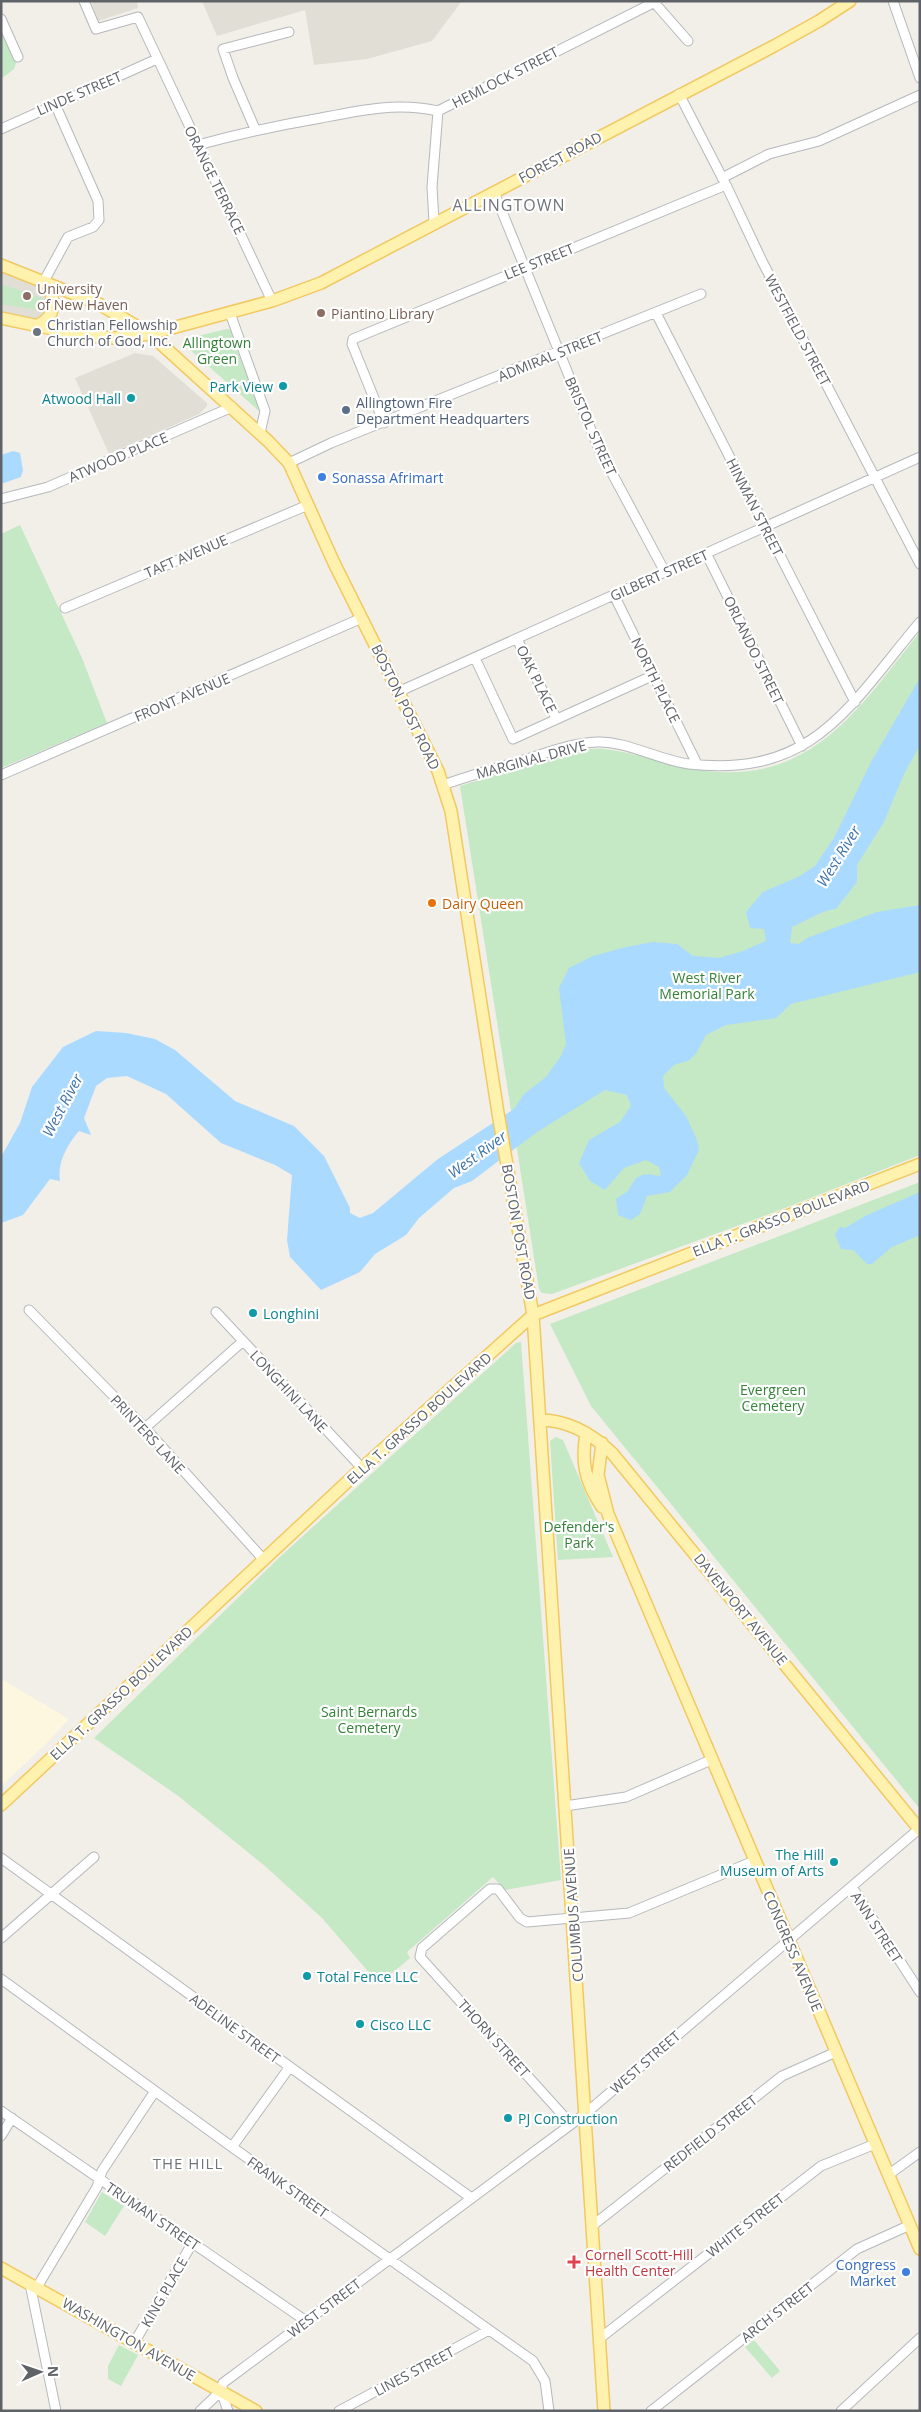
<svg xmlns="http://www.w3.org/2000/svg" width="921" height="2412" font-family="'Open Sans',sans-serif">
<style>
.commercial{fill:#fef7e0}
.education{fill:#e1ded6}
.green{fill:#c5e8c5}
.water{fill:#aadaff}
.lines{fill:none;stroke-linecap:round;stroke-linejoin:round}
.minor-casing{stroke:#b5b8bc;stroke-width:11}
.major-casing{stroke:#f2c960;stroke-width:14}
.minor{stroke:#fff;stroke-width:9}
.major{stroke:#fff2af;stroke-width:11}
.education-dot{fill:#8d6e63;stroke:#fff;stroke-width:2}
.worship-dot{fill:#6b7280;stroke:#fff;stroke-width:2}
.culture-dot{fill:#0f9aa8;stroke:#fff;stroke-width:2}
.service-dot{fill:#5c6f8a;stroke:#fff;stroke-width:2}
.shop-dot{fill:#3f7fe0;stroke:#fff;stroke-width:2}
.food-dot{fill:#e8710a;stroke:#fff;stroke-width:2}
.health-dot{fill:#e0444e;stroke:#fff;stroke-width:2}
.labels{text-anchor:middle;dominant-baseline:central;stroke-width:4.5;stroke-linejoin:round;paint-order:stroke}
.street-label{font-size:14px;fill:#5f6368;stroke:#fff}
.education-label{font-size:14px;fill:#785e54;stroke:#fff;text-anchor:start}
.worship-label{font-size:14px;fill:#5b616d;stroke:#fff;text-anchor:start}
.park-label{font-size:14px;fill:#348238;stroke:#fff}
.culture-label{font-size:14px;fill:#0d838f;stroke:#fff;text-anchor:start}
.service-label{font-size:14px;fill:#4e5e75;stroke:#fff;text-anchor:start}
.shop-label{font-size:14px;fill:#366cbe;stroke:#fff;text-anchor:start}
.food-label{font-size:14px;fill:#c56008;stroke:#fff;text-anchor:start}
.health-label{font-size:14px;fill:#be3a42;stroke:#fff;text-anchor:start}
.water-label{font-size:15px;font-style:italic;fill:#4174aa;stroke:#fff}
.neighbourhood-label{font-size:15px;letter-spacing:1px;fill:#70757a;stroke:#fff}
.quarter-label{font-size:16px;letter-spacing:1px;fill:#70757a;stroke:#fff}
</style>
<rect width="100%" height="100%" fill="#f1efe8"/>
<path class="commercial" d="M1,1679L69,1719L46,1744L1,1786Z"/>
<path class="education" d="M91,1H137L138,8L98,21Z
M202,1H462L432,41L367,59L314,65L305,10L217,36Z
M1,265L50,289L44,322L1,318Z
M135,353L153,356L207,403V406L199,414L109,454L75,378Z"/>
<path class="green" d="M1,19L18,57L14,69L1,79Z
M4,285L41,298L46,302L45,311L1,304V286Z
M227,329L232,330L237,343L236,348L261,410L259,411L188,348L187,342L193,337Z
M20,525L82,658L107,723L1,768V534Z
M920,632V1155L780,1210L552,1294L542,1293L539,1289L460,786C488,777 516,769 544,761C563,756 583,747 603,749C636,752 667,765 700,770C811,787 859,708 920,632Z
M920,1182V1809L591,1406L550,1324Z
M521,1342L561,1880L505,1890L493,1877L407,1952L410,1958L379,1984L322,1918L265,1866L177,1795L94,1738L282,1555L516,1343Z
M556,1437L563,1440L613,1557L558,1560L550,1441Z
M102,2192L124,2206L105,2236L85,2222Z
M754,2340L780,2371L772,2378L745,2347Z
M119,2345L138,2355L121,2386L108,2379V2366Z"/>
<path class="water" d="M13,451L20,453L23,470L21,477L1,484V455Z
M920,678V745L904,774L884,822L857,865V882L836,909C821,910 807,921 792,927L790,943L799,944L807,938L877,912L920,905V972L791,1004L776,1018L726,1025L706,1035L697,1052L690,1060L674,1065L663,1076L664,1088L686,1116L697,1140L699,1150L687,1175L670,1192L647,1196L640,1214L631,1220L618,1215L616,1199L628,1191L636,1178L645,1174L661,1176L659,1167L646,1160L624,1168L605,1190L590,1181L579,1163L589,1140L620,1122L631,1106L627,1095L605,1090L537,1132L472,1181L454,1188L419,1218L406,1235L375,1254L360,1272L321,1290L290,1257L287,1240L292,1175L275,1165L221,1143L166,1094L127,1076L107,1078L96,1086L84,1118L91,1135L79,1131C67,1145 57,1163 60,1181L50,1179L23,1215L1,1223V1157L20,1123L32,1087L63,1047L96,1031L126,1033L155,1039L175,1050L235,1101L294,1126L324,1156L350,1208V1213L360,1218L373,1213L438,1159L514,1109L524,1094L546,1077L561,1056L566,1044L559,988L569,968L593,956L626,947L653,942L677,944L693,956L719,958L743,951L766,941L764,929L750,928L746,912L763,892L800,876L815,866L834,838L871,762Z
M920,1192V1235L892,1247L872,1264H867L853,1250L841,1249L835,1234L840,1227L845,1228L865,1216Z"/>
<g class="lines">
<g class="minor-casing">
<path id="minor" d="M84,1L96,29L138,17L272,301
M653,1L688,41
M893,1L920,78
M1,19L18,57
M679,94L726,185L762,261L920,564
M1,129L157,59
M255,129L233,78L223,49L289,32
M198,145C239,134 279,125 321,118C361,110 397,102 438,111L657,1
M722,178L769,154L819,141L920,95
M494,192L598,447L665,572
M434,222L432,187L438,111
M44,281L68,237L93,227L99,220L98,201L55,104
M230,313L265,411L260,433
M656,313L855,702
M384,423L352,344L353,339L726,185
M289,463L331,443L701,294
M1,499L48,487L232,407
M706,553L802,746
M614,595L697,764
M65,608L308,505
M517,639L556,718
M475,658L513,739L654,675
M398,692L920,457
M1,775L362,618
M443,785C469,776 496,768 523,760C547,753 571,743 597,742C626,741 659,760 689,764C814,778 849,706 920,622
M29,1310L145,1428L264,1560
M216,1312L362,1468
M145,1428L242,1342
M565,1806L626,1797L711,1760
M1,1858L470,2197
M852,1887L920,1992
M1,1938L94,1857
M1,1979L232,2147L533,2361L545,2381L549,2411
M1,2111L306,2321
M570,2123L420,1957L422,1948L490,1889H498L520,1918L527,1922L629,1913L754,1861
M1,2136L12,2118
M232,2147L289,2068
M888,2175L920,2152
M592,2226L782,2076L836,2052
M30,2284L56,2411
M37,2287L97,2187L102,2171L155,2091
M599,2339L821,2166L875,2144
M134,2343L193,2242
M221,2391L228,2411
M200,2411L221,2391L223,2383L585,2114L919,1829
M339,2411L489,2330
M651,2411L857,2249L910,2225
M841,2411L920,2338"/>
</g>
<g class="major-casing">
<path id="major" d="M1,265L99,304L150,334L268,441L289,463L334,563L438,771L451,811L498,1113L533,1315L604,2411
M1,318L86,336L114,338L150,334L272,301L321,283L774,46L819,21L850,1
M38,325C57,318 55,296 46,282
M540,1420C569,1420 592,1434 612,1453L920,1830
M586,1433C581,1463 585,1481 602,1507
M602,1443L598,1475L608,1514L920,2249
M1,1805L362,1468L533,1315L920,1164
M1,2268L256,2411"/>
</g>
<use href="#minor" class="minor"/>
<use href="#major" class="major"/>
</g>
<g class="education-dot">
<circle cx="27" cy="296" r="5"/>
<circle cx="321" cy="313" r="5"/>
</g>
<circle class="worship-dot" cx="37" cy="332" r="5"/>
<g class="culture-dot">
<circle cx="283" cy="386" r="5"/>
<circle cx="131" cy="398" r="5"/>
<circle cx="253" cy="1313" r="5"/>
<circle cx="834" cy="1862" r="5"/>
<circle cx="307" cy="1976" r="5"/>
<circle cx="360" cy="2024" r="5"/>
<circle cx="508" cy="2118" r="5"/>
</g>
<circle class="service-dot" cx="346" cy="410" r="5"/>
<g class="shop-dot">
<circle cx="322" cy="477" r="5"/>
<circle cx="906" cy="2272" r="5"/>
</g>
<circle class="food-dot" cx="432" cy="903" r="5"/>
<path class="health-dot" d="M571.5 2254.5h5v5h5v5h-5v5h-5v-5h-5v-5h5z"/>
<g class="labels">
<g class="street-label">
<text transform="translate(505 77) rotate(-27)">HEMLOCK STREET</text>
<text transform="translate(79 93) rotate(-23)">LINDE STREET</text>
<text transform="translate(560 157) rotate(-28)">FOREST ROAD</text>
<text transform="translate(215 180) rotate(64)">ORANGE TERRACE</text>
<text transform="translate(539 261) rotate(-22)">LEE STREET</text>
<text transform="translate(798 330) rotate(62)">WESTFIELD STREET</text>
<text transform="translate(550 356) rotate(-22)">ADMIRAL STREET</text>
<text transform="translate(591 426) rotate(66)">BRISTOL STREET</text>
<text transform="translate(118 457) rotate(-23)">ATWOOD PLACE</text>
<text transform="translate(755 507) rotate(63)">HINMAN STREET</text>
<text transform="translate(186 556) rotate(-23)">TAFT AVENUE</text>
<text transform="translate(659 575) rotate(-24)">GILBERT STREET</text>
<text transform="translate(754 650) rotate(64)">ORLANDO STREET</text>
<text transform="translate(537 679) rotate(64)">OAK PLACE</text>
<text transform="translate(656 680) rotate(64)">NORTH PLACE</text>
<text transform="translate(182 697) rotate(-23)">FRONT AVENUE</text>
<text transform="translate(406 707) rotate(64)">BOSTON POST ROAD</text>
<text transform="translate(531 759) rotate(-15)">MARGINAL DRIVE</text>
<text transform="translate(781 1218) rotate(-21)">ELLA T. GRASSO BOULEVARD</text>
<text transform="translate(519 1232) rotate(80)">BOSTON POST ROAD</text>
<text transform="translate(289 1391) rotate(47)">LONGHINI LANE</text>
<text transform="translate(419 1418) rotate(-42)">ELLA T. GRASSO BOULEVARD</text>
<text transform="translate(148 1434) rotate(47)">PRINTERS LANE</text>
<text transform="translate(741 1609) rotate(51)">DAVENPORT AVENUE</text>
<text transform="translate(121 1693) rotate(-43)">ELLA T. GRASSO BOULEVARD</text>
<text transform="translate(573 1915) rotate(-94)">COLUMBUS AVENUE</text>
<text transform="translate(877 1927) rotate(57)">ANN STREET</text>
<text transform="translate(793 1951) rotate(67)">CONGRESS AVENUE</text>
<text transform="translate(235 2028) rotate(36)">ADELINE STREET</text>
<text transform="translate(494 2038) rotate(48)">THORN STREET</text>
<text transform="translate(645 2062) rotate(-41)">WEST STREET</text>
<text transform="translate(710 2133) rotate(-38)">REDFIELD STREET</text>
<text transform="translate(288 2187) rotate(35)">FRANK STREET</text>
<text transform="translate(153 2216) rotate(34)">TRUMAN STREET</text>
<text transform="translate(745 2225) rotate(-38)">WHITE STREET</text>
<text transform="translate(164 2292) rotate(-60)">KING PLACE</text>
<text transform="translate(324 2308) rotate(-37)">WEST STREET</text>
<text transform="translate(777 2312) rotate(-38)">ARCH STREET</text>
<text transform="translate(129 2339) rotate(30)">WASHINGTON AVENUE</text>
<text transform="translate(414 2371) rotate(-28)">LINES STREET</text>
</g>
<g class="education-label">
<text x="37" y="288">University<tspan x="37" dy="16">of New Haven</tspan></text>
<text x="331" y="313">Piantino Library</text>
</g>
<g class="worship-label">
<text x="47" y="324">Christian Fellowship<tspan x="47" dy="16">Church of God, Inc.</tspan></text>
</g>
<g class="park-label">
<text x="217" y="342">Allingtown<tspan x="217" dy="16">Green</tspan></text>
<text x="707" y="977">West River<tspan x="707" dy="16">Memorial Park</tspan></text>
<text x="773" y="1389">Evergreen<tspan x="773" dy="16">Cemetery</tspan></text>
<text x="579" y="1526">Defender's<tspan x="579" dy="16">Park</tspan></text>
<text x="369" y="1711">Saint Bernards<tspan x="369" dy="16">Cemetery</tspan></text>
</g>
<g class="culture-label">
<text x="273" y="386" text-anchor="end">Park View</text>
<text x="121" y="398" text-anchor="end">Atwood Hall</text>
<text x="263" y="1313">Longhini</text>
<text x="824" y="1854" text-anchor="end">The Hill<tspan x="824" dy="16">Museum of Arts</tspan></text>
<text x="317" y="1976">Total Fence LLC</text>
<text x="370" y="2024">Cisco LLC</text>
<text x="518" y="2118">PJ Construction</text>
</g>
<g class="service-label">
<text x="356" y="402">Allingtown Fire<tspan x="356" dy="16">Department Headquarters</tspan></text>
</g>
<g class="shop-label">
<text x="332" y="477">Sonassa Afrimart</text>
<text x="896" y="2264" text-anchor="end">Congress<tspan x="896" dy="16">Market</tspan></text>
</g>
<g class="food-label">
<text x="442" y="903">Dairy Queen</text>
</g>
<g class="health-label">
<text x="585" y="2254">Cornell Scott-Hill<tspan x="585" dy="16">Health Center</tspan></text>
</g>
<g class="water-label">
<text transform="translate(838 856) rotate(-58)">West River</text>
<text transform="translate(62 1105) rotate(-62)">West River</text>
<text transform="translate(477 1154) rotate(-36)">West River</text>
</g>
<g class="neighbourhood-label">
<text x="188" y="2163">THE HILL</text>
</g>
<g class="quarter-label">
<text x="509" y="205">ALLINGTOWN</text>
</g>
</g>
<rect width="921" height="2412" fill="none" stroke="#5f6368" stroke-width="5"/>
<g transform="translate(40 2372) rotate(88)" stroke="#ffffff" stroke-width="4" paint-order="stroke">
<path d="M0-4L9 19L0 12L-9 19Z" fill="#5f6368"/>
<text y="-8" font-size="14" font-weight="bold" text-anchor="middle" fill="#5f6368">N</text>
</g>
</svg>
